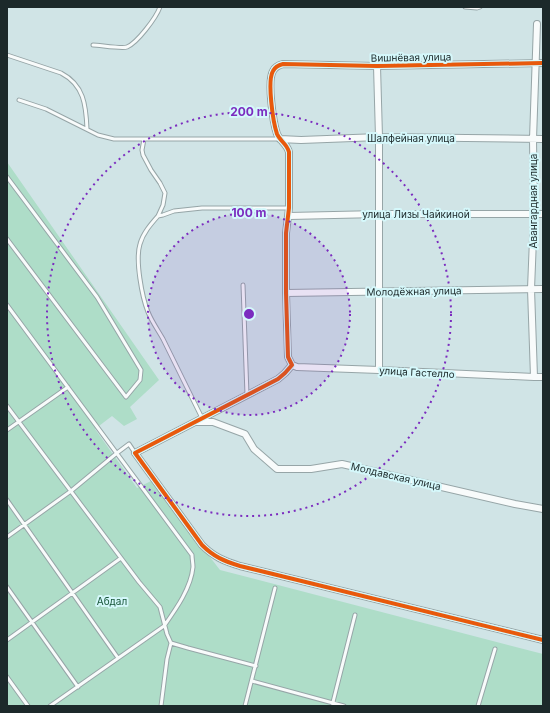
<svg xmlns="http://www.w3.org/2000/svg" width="550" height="713" font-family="Inter,sans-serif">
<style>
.green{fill:#aeddc8}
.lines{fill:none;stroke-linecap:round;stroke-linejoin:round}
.service-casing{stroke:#96a5a7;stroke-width:5}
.minor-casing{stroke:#96a5a7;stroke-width:8}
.service{stroke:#f8fbfb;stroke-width:3}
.minor{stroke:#f8fbfb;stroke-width:6}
.cycleway-casing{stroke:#d5f8fb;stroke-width:6}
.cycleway{stroke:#e8590c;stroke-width:4}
.ring{fill:none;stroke:#7b2cbf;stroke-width:2;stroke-dasharray:2 4}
.labels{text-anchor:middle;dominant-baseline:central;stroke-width:4;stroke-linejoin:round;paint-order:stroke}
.street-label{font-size:10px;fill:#1c292a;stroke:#d5f8fb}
.park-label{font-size:10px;fill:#155336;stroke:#d5f8fb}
.centre{fill:#7b2cbf;stroke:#d5f8fb;stroke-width:2}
.ring-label{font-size:12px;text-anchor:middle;font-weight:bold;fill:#7b2cbf;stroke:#d5f8fb;stroke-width:4;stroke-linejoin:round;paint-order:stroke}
</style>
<rect width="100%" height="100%" fill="#d0e4e6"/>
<path class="green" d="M7,162L159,380L130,407L137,419L124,426L112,416L95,429L137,488L151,481L220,570L543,654V706H7Z"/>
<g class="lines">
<g class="service-casing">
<path id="service" d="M465,7L477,8L480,7
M93,45C99,45 122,49 127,47C137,43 156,18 160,7
M7,55L61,73C84,85 86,105 87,129
M19,100L46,109L98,135L114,139H280
M144,139L142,150L143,155L151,170L160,183L165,193L163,205L158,216
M7,177L97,297L141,370L140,380L126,397L7,239
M243,285L247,395
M7,305L192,555C192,559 193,563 193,567C191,588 176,609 164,626L50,706
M7,406L139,582L160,607L167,634L171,643L188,648L256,666
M202,418C189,392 176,365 163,339C158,330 152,322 148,312C142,297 135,260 140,244C143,233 151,224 158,216L163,215L174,211L202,208H289
M7,430L68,387
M7,500L118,658
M7,537L71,491L117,453L129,444L135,453
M7,587L78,687
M7,640L121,558
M7,677L28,706
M252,681L344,706
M161,706L167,659L171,643
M245,706L275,588
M332,706L355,615
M478,706L495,649"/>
</g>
<g class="minor-casing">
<path id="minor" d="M377,66L379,137V370
M280,139L301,140L379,137L543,139
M289,216L379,214H543
M286,293L543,289
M292,365L285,373L278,379L135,453L202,545C214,557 224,561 240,566L543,640
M292,365L288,357L286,293V233L289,208V152C287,144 280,141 277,134C273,122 267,81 273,71C275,67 279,65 283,64L377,66L543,63
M292,365L297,367L379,370L534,377H543
M534,377L531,289L534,214L533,139L537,24
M196,422H213L245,434L254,449L277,469H311L342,464L515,504L543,509"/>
</g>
<use href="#service" class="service"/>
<use href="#minor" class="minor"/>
<g class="cycleway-casing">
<path id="cycleway" d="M543,63L377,66L283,64C279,65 275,67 273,71C267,81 273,122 277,134C280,141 287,144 289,152V208L286,233V293L288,357L292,365L285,373L278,379L135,453L202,545C214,557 224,561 240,566L543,640"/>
</g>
<use href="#cycleway" class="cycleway"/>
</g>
<circle cx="249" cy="314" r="101" fill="#7b2cbf" fill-opacity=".12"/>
<g class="ring">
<circle cx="249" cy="314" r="101"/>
<circle cx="249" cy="314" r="202"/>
</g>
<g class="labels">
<g class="street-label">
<text transform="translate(411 57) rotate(-1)">Вишнёвая улица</text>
<text x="411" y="138">Шалфейная улица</text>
<text transform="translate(533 201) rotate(-90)">Авангардная улица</text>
<text x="416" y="214">улица Лизы Чайкиной</text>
<text transform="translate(414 291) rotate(-1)">Молодёжная улица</text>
<text transform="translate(417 372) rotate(3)">улица Гастелло</text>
<text transform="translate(396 476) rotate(13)">Молдавская улица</text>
</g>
<g class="park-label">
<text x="112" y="601">Абдал</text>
</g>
</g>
<circle cx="249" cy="314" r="6" class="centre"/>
<g class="ring-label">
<text x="249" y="116">200 m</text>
<text x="249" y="217">100 m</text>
</g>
<rect width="550" height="713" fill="none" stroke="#1c292a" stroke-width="16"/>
</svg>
